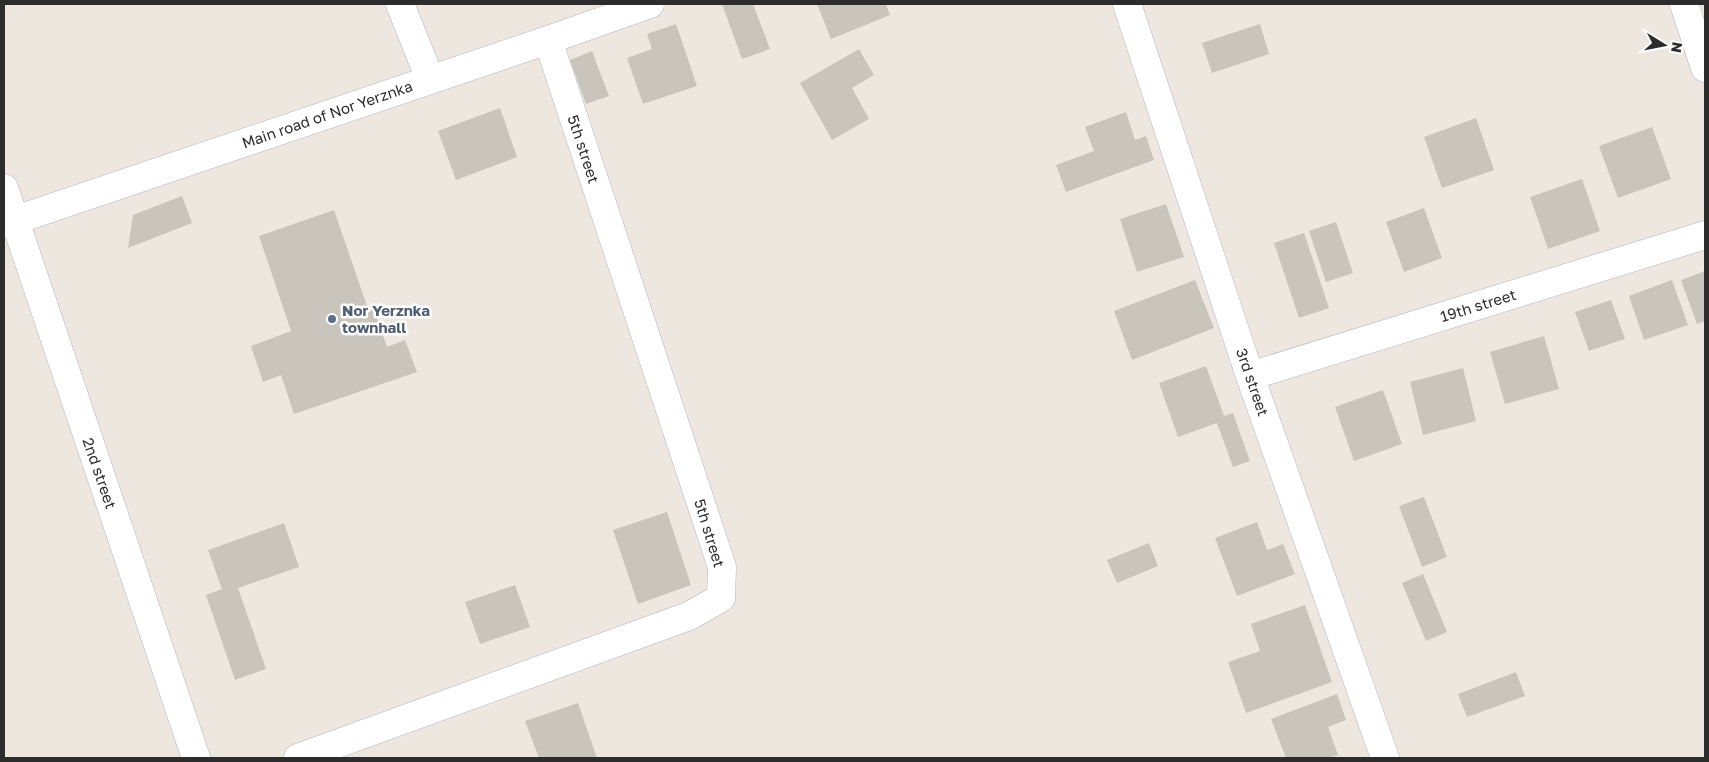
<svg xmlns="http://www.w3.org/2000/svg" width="1709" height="762" font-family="'Golos Text',sans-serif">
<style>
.building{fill:#c9c5bd}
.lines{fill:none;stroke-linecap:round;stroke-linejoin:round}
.minor-casing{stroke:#b2b5bf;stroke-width:29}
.minor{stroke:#fff;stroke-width:28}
.service-dot{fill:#5c6f8a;stroke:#fff;stroke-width:2}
.labels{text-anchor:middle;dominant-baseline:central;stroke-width:5;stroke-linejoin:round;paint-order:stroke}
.street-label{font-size:15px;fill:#2c2c2c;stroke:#fff}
.service-label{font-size:15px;font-weight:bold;fill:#4e5e75;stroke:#fff;text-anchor:start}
</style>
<rect width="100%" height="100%" fill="#ede7df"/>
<path class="building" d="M722,4H753L770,49L742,59Z
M817,4H886L890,15L831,39Z
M676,24L697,86L643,104L627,58L652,49L647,34Z
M1260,24L1269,54L1212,73L1202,43Z
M859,49L874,75L852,88L869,119L832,140L800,83Z
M592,51L609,96L586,104L570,60Z
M500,108L517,157L456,180L438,131Z
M1126,112L1135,140L1146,136L1154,160L1066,192L1056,165L1094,151L1085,127Z
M1476,118L1494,170L1442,188L1424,137Z
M1652,127L1671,179L1618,198L1599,146Z
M1582,179L1600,231L1548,249L1530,197Z
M182,196L192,223L128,248L133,215Z
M1166,204L1184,257L1137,272L1120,219Z
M1424,208L1442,258L1404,272L1386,222Z
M334,210L367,306L372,304L387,347L405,340L417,372L294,414L281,375L263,382L251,346L291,331L259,236Z
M1336,222L1353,273L1326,282L1309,231Z
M1304,233L1329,308L1299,318L1274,243Z
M1705,271V321L1697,324L1681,280Z
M1195,280L1214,328L1132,360L1114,311Z
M1672,280L1688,325L1644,340L1629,296Z
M1611,300L1625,339L1589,351L1575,312Z
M1544,336L1559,389L1505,404L1490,352Z
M1206,366L1224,416L1233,413L1250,461L1233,467L1217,423L1178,437L1159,383Z
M1463,368L1476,421L1423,435L1410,382Z
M1383,390L1402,444L1354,461L1335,407Z
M1424,497L1447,557L1422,567L1399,506Z
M667,512L691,585L638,604L613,530Z
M1257,522L1267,550L1283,544L1295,574L1237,596L1215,538Z
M284,523L299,567L238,588L266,669L235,680L206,595L222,589L208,550Z
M1149,543L1158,566L1117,583L1107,560Z
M1423,574L1447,632L1426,641L1402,583Z
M515,585L530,627L480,644L465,602Z
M1305,605L1332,682L1246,713L1228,662L1260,651L1251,624Z
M1516,672L1525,696L1467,717L1458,694Z
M1337,694L1346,720L1328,727L1338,755L1328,758H1286L1271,719Z
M578,703L597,758H539L525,721Z"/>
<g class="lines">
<g class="minor-casing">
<path id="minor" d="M400,4L430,79
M1127,4L1250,376L1385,758
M1684,4L1705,68
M4,188L196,758
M4,224L548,40L650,4
M1250,376L1705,235
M298,758L689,616L721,598L722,567L548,40"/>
</g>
<use href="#minor" class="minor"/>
</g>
<circle class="service-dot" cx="332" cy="319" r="5"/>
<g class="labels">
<g class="street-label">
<text transform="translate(327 114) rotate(-19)">Main road of Nor Yerznka</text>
<text transform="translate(584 149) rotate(72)">5th street</text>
<text transform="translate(1478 305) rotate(-17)">19th street</text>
<text transform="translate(1253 382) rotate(71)">3rd street</text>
<text transform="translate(100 473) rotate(71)">2nd street</text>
<text transform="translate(710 533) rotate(73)">5th street</text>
</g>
<g class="service-label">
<text x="342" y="310">Nor Yerznka<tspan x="342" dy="17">townhall</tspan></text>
</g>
</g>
<rect width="1709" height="762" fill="none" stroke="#2c2c2c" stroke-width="10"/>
<g transform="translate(1664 45) rotate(100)" stroke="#ffffff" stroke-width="4" paint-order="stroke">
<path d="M0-4L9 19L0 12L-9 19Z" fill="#2c2c2c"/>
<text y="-8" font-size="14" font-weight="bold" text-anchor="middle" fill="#2c2c2c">N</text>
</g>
</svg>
